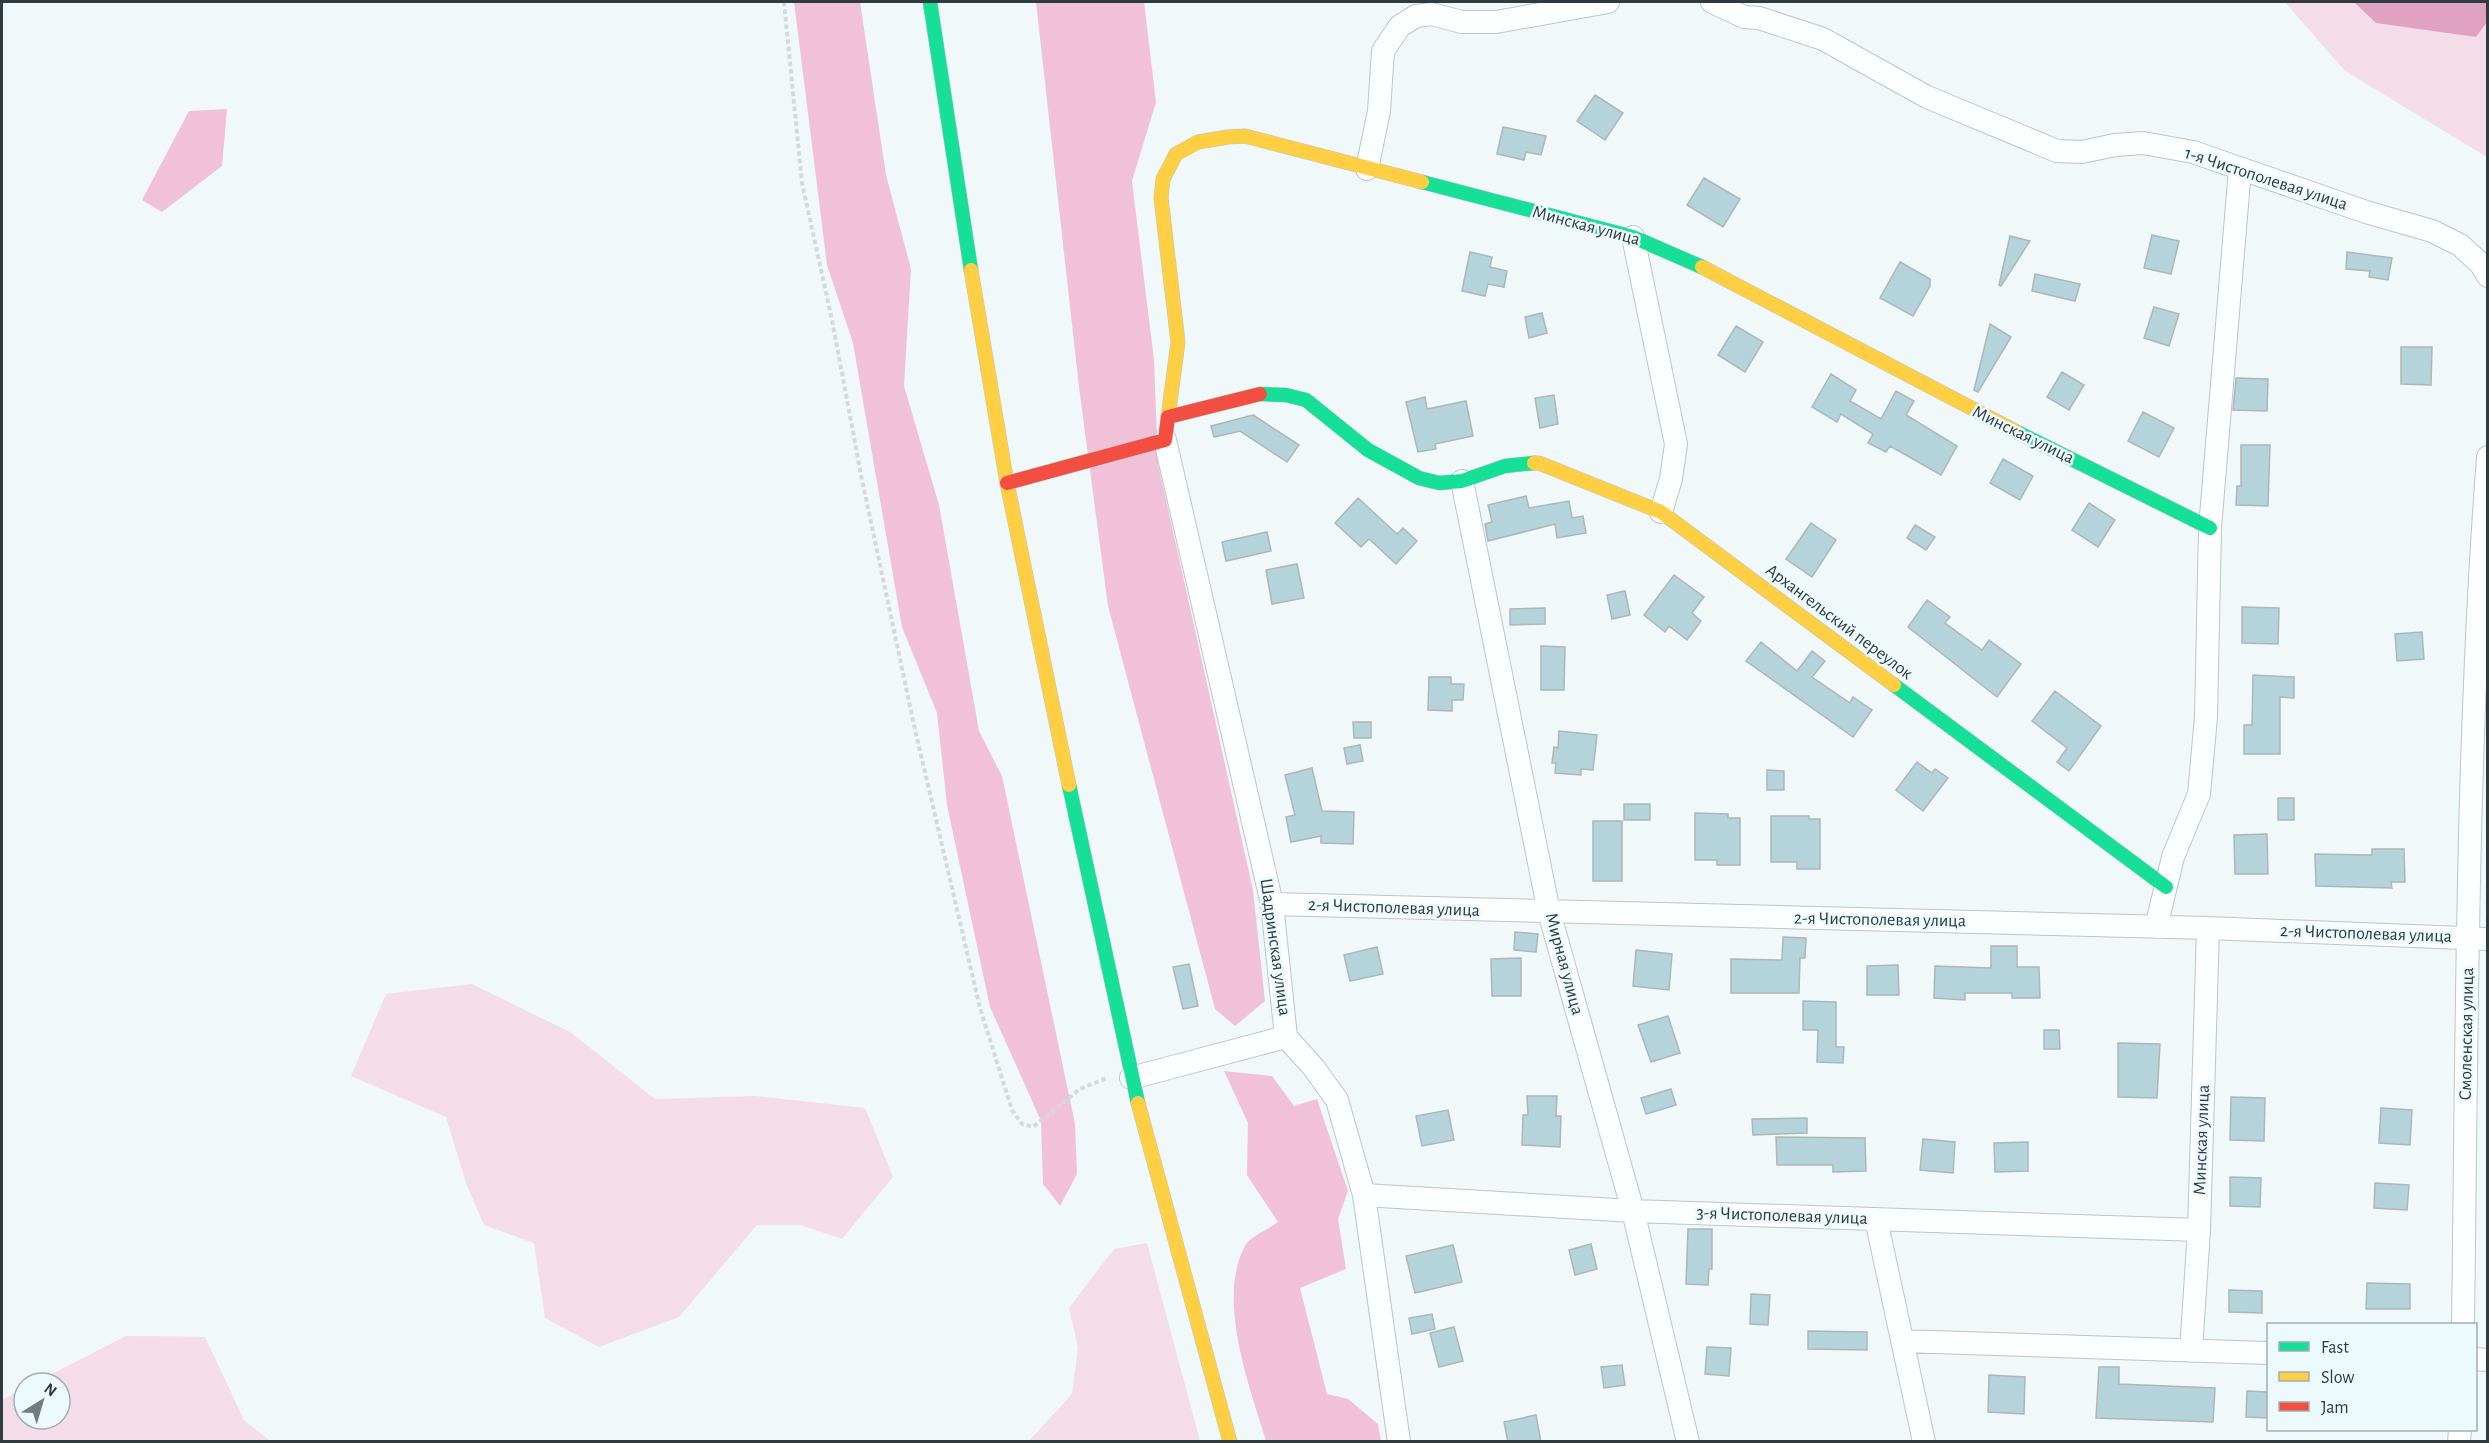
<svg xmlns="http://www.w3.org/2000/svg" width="2489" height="1443" font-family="'Alegreya Sans',sans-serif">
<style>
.green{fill:#f4dce8}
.forest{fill:#f1c1da}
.water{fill:#e1a2c1}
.building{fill:#b5d3da;stroke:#adb6b8;stroke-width:1.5}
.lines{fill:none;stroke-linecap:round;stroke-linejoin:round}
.street-casing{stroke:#bdc6c8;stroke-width:24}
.fast-casing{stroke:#bdc6c8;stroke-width:15}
.slow-casing{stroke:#bdc6c8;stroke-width:15}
.jam-casing{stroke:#bdc6c8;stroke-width:15}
.path{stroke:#d6d9d9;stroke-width:4;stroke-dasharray:4.5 3;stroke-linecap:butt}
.street{stroke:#fdfefe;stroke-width:22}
.fast{stroke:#16e098;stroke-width:14}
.slow{stroke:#ffcf43;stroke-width:14}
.jam{stroke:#f24e42;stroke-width:14}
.labels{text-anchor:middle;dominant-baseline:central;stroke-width:5;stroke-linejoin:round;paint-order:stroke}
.street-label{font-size:18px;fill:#2f3b3f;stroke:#edfafd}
</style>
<rect width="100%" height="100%" fill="#f0f8fa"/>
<path class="green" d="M2285,2H2487V157L2345,71Z
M472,984L570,1032L655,1099L755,1096L865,1108L893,1177L842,1239L801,1225H757L679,1317L599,1347L545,1318L534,1243L484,1225L466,1183L446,1117L351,1076L386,994Z
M1147,1243L1200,1441H1029L1072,1394L1078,1348L1069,1308L1114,1249Z
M126,1336L205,1337L244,1420L270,1441H2V1400L24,1388V1419H60V1383H34Z"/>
<path class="forest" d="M794,2H860L886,175L911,269L904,386L939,505L979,731L1002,776L1075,1124L1077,1174L1060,1206L1043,1184L1041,1121L990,1007L947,805L937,713L902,627L853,343L827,265Z
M1036,2H1144L1156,102L1132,181L1154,360L1158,464L1253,890L1265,1001L1235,1026L1215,1009L1108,606L1079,387Z
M227,109L222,166L162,212L142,200L189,111Z
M1224,1071L1272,1076L1294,1106L1317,1099L1348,1191L1338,1219L1346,1269L1300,1288L1327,1394L1348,1399L1378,1424L1381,1441H1266C1250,1388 1216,1299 1245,1246C1250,1236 1269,1229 1278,1222L1247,1175L1248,1123Z"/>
<path class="water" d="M2354,2H2487V22L2476,37L2376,23Z"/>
<path class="building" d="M1595,95L1623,113L1605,140L1577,121Z
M1503,127L1546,136L1541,155L1526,152L1524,160L1497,154Z
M1704,178L1740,199L1723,227L1687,205Z
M2152,235L2179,241L2171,274L2144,268Z
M2010,236L2030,241L2001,286L1999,285Z
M1470,252L1492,257L1490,267L1507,271L1504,287L1488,284L1485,296L1462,291Z
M2347,252L2392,258L2388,280L2369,277L2370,271L2346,269Z
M1900,262L1930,279V286L1913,316L1880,298Z
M2035,274L2080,284L2075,301L2032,291Z
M2154,307L2179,314L2169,346L2144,338Z
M1542,313L1547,333L1529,338L1525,317Z
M1990,324L2011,337L1978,392L1974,390Z
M1736,326L1763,342L1745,372L1718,355Z
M2401,347H2432L2431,385L2401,384Z
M2062,372L2084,385L2069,410L2047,397Z
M1831,374L1856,390L1850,401L1881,419L1896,391L1914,401L1906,415L1957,446L1941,475L1890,446L1886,452L1868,443L1873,434L1841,414L1837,422L1812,407Z
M2236,378L2268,379L2267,411L2233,410Z
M1554,395L1558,424L1540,428L1535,398Z
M1425,397L1427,409L1466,401L1473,436L1435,444L1436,449L1418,452L1406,402Z
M2143,412L2174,428L2159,457L2128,441Z
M1253,415L1299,445L1287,462L1240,431L1214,437L1211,426Z
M2241,445H2270L2268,506L2236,505L2237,486H2241Z
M2003,459L2033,476L2020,500L1990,483Z
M1526,496L1529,508L1569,501L1572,518L1583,516L1586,533L1557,538L1555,524L1488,541L1485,524L1492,522L1488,505Z
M1358,498L1397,534L1403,528L1417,541L1396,564L1369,539L1361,547L1335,523Z
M2089,503L2115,520L2098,547L2072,530Z
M1811,523L1836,540L1812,577L1786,559Z
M1915,525L1935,537L1926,550L1907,538Z
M1267,532L1271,551L1226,561L1222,542Z
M1297,564L1304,598L1272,604L1266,570Z
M1674,575L1704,597L1692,613L1701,621L1687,640L1669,626L1665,632L1644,615Z
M1625,591L1630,615L1612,619L1607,595Z
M1927,600L1950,617L1945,623L1982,650L1989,640L2021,664L1997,697L1908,627Z
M2242,607L2279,608L2278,644L2242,643Z
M1545,608V624L1510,625V609Z
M2422,632L2424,659L2397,661L2395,634Z
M1761,642L1797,671L1812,651L1825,661L1812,677L1850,703L1853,697L1872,710L1853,737L1746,661Z
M1541,646L1565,647L1564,690H1541Z
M2253,675L2294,677V698L2280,697V754H2244V725H2252Z
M1429,677H1451V684H1464L1463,700H1452V711L1428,710Z
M2055,691L2101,726L2069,771L2057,762L2067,748L2032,721Z
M1353,722H1371V738H1354Z
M1559,731L1597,735L1593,770L1581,769V775L1555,773L1556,763H1552L1554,747L1558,748Z
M1360,745L1363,761L1347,764L1344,748Z
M1917,762L1932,773L1935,769L1948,778L1923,811L1896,790Z
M1312,768L1322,811L1354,812L1353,844L1321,843V836L1291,842L1286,817L1295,815L1285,775Z
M1767,770L1784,771V790H1767Z
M2278,798H2294V820H2278Z
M1624,804H1650V820H1624Z
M1695,813L1728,814V818H1740V865H1717V860H1695Z
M1771,816H1809V819H1820V869H1797V862H1771Z
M1593,821H1622V881H1593Z
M2267,834L2268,874H2235L2234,835Z
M2372,849H2404L2405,882H2391L2392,888L2316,886L2315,854L2372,855Z
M1515,932L1538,934L1536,952L1514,950Z
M1783,937L1806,938L1805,958H1800L1799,993H1731V959L1782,960Z
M1991,946H2017V967H2039L2040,998H2012V993H1965V1000L1934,998L1935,966L1991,968Z
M1377,947L1383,974L1350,981L1344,955Z
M1636,950L1672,954L1669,990L1633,986Z
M1521,958V996H1492L1491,959Z
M1189,964L1198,1006L1183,1009L1173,967Z
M1898,965L1899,995H1867V966Z
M1803,1001L1836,1002V1047H1844L1843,1063L1817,1062L1818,1030H1803Z
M1668,1016L1680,1053L1651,1062L1638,1025Z
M2044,1030H2059L2060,1049H2044Z
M2118,1043L2160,1044L2157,1098L2118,1097Z
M1671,1089L1676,1105L1646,1114L1641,1098Z
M1527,1096H1557L1556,1116H1561L1560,1147L1522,1145L1523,1115H1528Z
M2231,1097L2265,1098L2264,1141L2230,1140Z
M2381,1108L2412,1110L2410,1145L2379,1143Z
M1448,1110L1454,1140L1422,1146L1416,1116Z
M1807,1118V1133L1753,1135L1752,1119Z
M1776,1137L1865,1138L1866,1171L1833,1172V1165H1777Z
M1923,1139L1955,1142L1953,1173L1920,1170Z
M2028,1142V1171L1995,1172L1994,1143Z
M2230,1177L2261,1178L2260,1207L2230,1206Z
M2375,1183L2409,1185L2407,1210L2374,1208Z
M1688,1229H1712V1269H1709L1708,1285L1686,1284Z
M1591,1244L1597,1269L1575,1275L1569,1250Z
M1453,1245L1462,1282L1415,1293L1406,1256Z
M2367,1283L2410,1284V1309H2366Z
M2229,1290L2262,1291V1313L2229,1312Z
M1751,1294L1770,1295L1768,1325L1750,1324Z
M1432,1314L1435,1329L1412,1334L1409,1318Z
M1454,1327L1463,1361L1439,1367L1430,1333Z
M1808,1331L1867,1332V1350L1808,1349Z
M1707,1347L1731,1348L1729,1376L1705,1374Z
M1622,1365L1625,1385L1604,1388L1601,1367Z
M2099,1367H2119V1384L2215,1388L2213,1422L2096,1418Z
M1989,1375L2025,1377L2024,1414L1988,1412Z
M2247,1391L2268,1392V1418L2246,1417Z
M1536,1415L1541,1442H1508L1504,1422Z"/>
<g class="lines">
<g class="street-casing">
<path id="street" d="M1712,2L1744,17L1759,18L1823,39L1927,97L2057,151L2082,152L2115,145L2143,143L2193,152L2366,212L2432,231L2460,245L2480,263L2488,276
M1367,169L1379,111L1383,51L1400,26L1416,16L1431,14L1462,22H1496L1608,2
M1633,237L1676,444L1671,479L1661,512
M1165,440L1272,904L1286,1037L1314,1068L1337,1100L1364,1195L1399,1442
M1462,481L1549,912L1633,1211L1688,1442
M1272,904L2208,928L2488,939
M2156,927L2173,857L2199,794L2206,717L2210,528L2240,169
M1131,1078L1286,1037
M1364,1195L1633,1211L2199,1230
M1876,1219L1924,1442
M2463,1324C2467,1035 2466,745 2488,457
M1902,1341L2268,1353
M2191,1351L2199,1230L2208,928
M2476,1359L2488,1360
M2459,1442L2460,1430"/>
</g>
<g class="fast-casing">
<path id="fast" d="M930,2L971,270
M1422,182L1633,237L1702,267
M1260,394L1286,395L1306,400L1368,450L1419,478L1439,483L1462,481L1505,466L1534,463
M2017,432L2210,528
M1894,685L2166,887
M1069,785L1138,1103"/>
</g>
<g class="slow-casing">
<path id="slow" d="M1702,267L2017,432
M971,270L1007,483L1069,785
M1168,417L1178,342L1161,198L1163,179L1176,154L1198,142L1228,137L1245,136L1422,182
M1534,463H1539L1661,512L1894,685
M1138,1103L1230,1442"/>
</g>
<g class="jam-casing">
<path id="jam" d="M1007,483L1165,440L1168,417L1260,394"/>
</g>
<path class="path" d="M784,2L802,183L832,320L862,480L914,725L980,1008L1012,1110L1022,1124L1033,1127L1080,1089L1107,1078"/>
<use href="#street" class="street"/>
<use href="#fast" class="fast"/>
<use href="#slow" class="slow"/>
<use href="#jam" class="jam"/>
</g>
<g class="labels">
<g class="street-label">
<text transform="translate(2266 179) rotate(18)">1-я Чистополевая улица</text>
<text transform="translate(1586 226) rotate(15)">Минская улица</text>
<text transform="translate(2023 435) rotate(26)">Минская улица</text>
<text transform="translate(1839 622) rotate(37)">Архангельский переулок</text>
<text transform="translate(1394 908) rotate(2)">2-я Чистополевая улица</text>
<text transform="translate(1880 920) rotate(1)">2-я Чистополевая улица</text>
<text transform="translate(2366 934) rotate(2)">2-я Чистополевая улица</text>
<text transform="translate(1275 947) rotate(82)">Шадринская улица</text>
<text transform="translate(1564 964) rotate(75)">Мирная улица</text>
<text transform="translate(2467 1034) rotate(-89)">Смоленская улица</text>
<text transform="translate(2202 1140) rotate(-88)">Минская улица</text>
<text transform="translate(1782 1216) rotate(2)">3-я Чистополевая улица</text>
</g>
</g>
<rect width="2489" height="1443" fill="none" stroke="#2f3b3f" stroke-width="6"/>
<rect x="2267" y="1323" width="210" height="108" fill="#edfafd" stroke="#a1aeb1" stroke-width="1.5"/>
<rect x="2279" y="1342" width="30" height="9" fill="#16e098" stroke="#a1aeb1" stroke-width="1.5"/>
<text x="2321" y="1353" font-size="18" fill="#2f3b3f">Fast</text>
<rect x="2279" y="1372" width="30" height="9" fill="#ffcf43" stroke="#a1aeb1" stroke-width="1.5"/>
<text x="2321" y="1383" font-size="18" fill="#2f3b3f">Slow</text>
<rect x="2279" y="1402" width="30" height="9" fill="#f24e42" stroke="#a1aeb1" stroke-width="1.5"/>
<text x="2321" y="1413" font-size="18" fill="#2f3b3f">Jam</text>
<g transform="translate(42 1401) rotate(37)"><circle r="28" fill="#edfafd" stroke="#a1aeb1" stroke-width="1.5"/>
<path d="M0-4.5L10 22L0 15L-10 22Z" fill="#737d80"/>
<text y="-9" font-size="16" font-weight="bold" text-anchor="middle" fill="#2f3b3f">N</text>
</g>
</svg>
